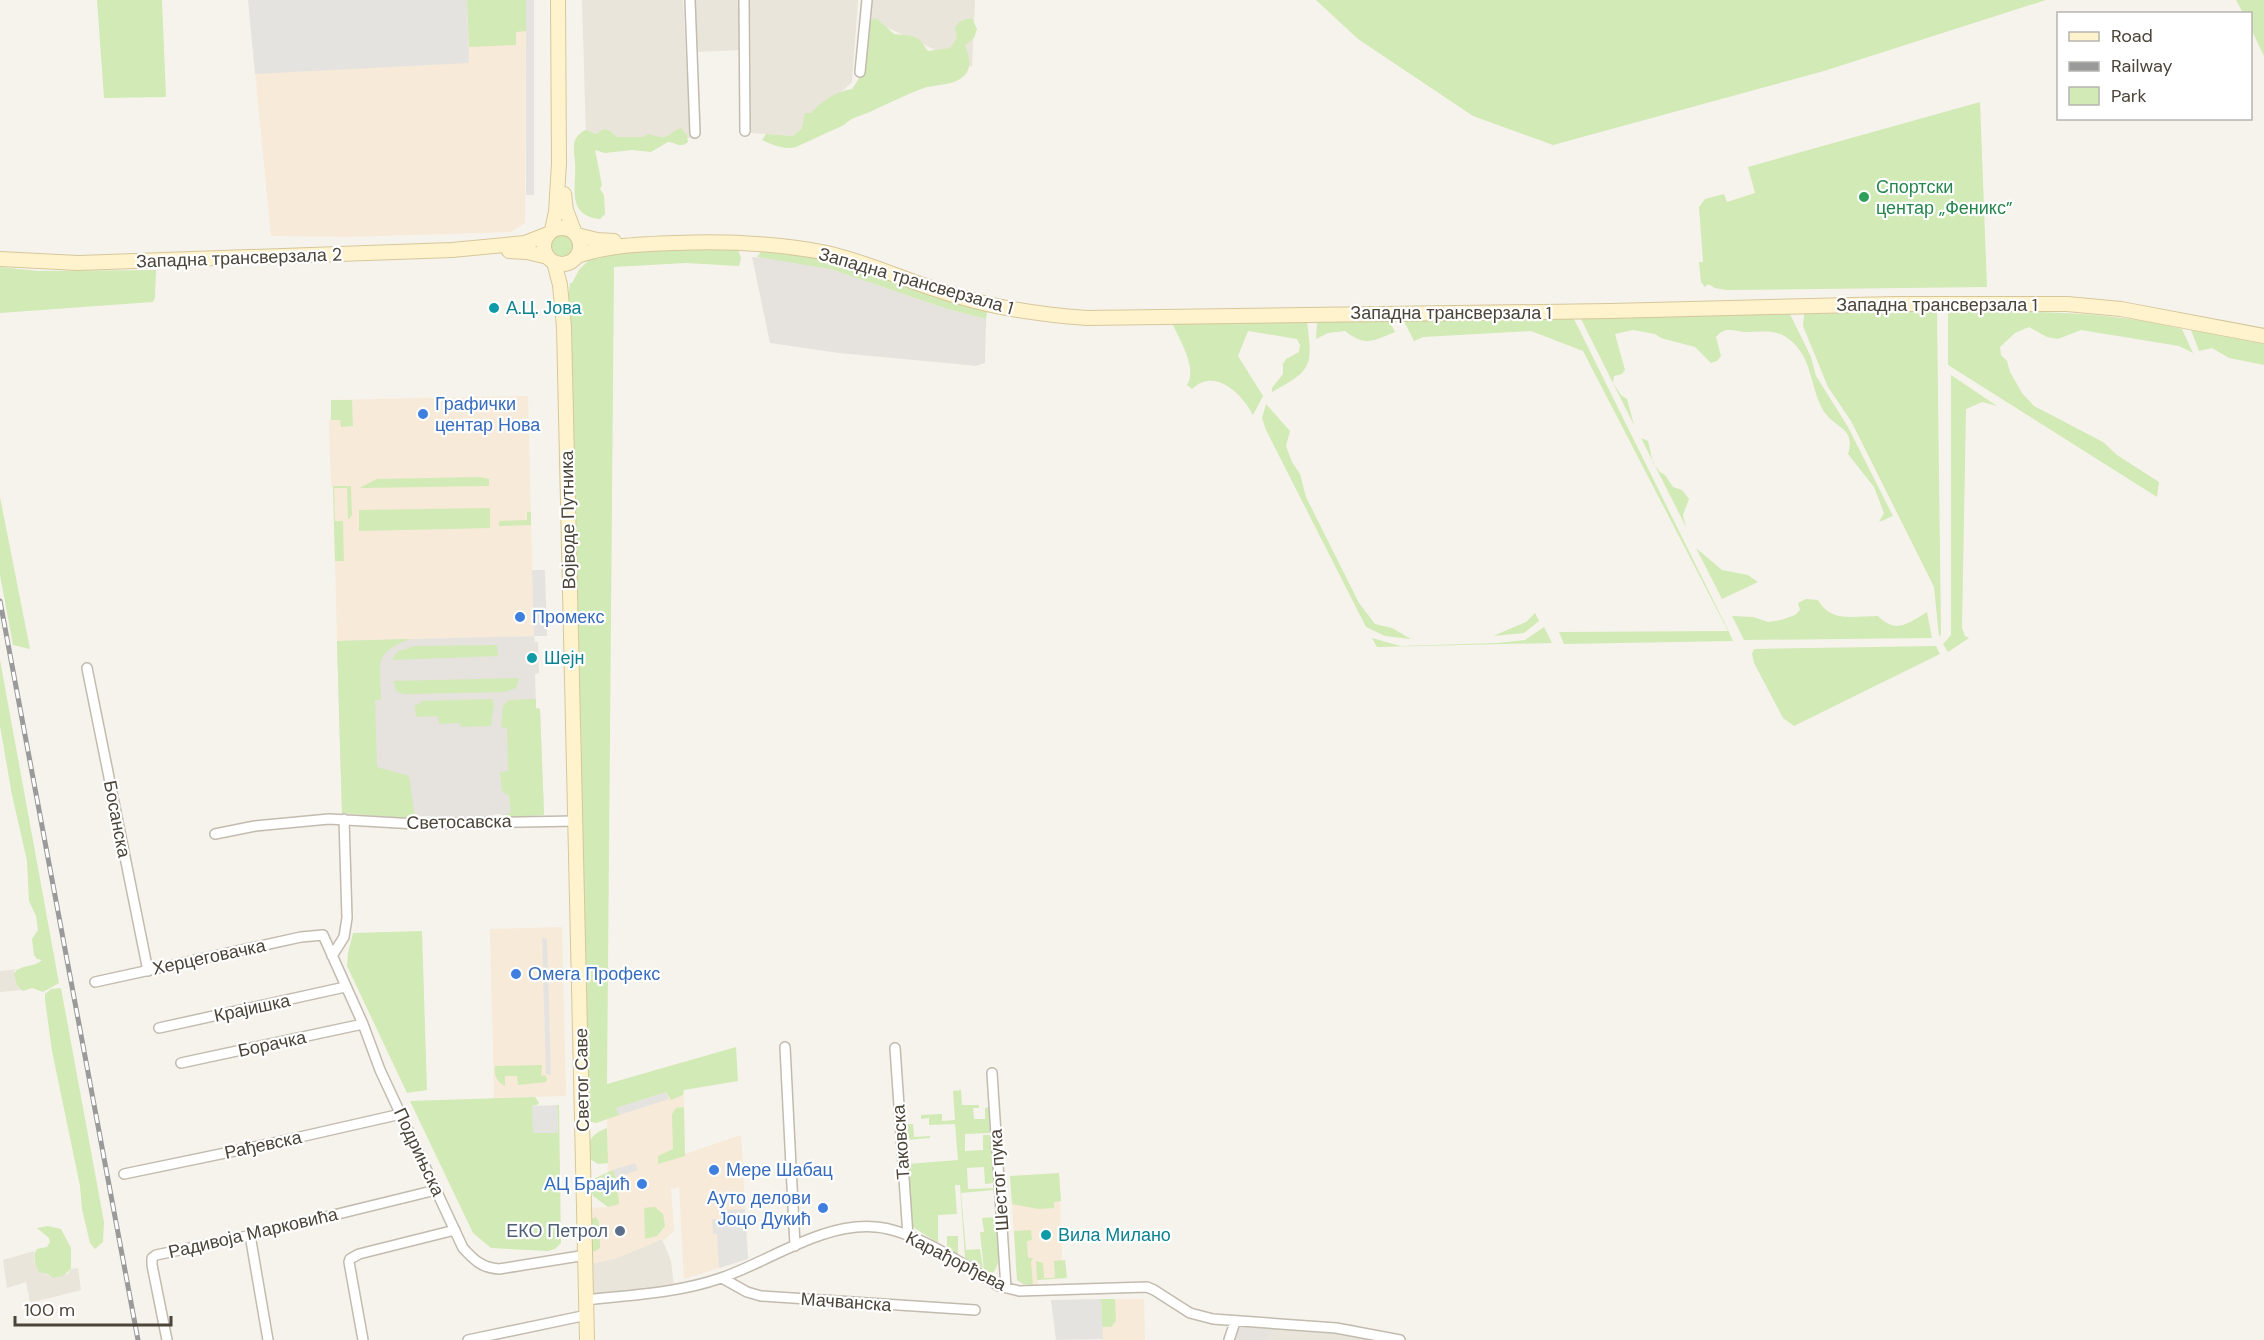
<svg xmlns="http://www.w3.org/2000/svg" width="2264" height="1340" font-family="'DM Sans',sans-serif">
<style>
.residential{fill:#eae5da}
.commercial{fill:#f7ead8}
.industrial{fill:#e6e2dd}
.green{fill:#d2eab5}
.parking{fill:#e5e3e0}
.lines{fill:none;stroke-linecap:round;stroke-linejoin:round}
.street-casing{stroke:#c2bbae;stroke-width:12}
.secondary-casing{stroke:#d6c79b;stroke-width:16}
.street{stroke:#fff;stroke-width:9}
.secondary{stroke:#fff3cd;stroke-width:14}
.rail-casing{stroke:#9a9a9a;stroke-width:5}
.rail{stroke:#fff;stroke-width:3;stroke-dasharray:9;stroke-linecap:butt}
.leisure-dot{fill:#2e9e5b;stroke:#fff;stroke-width:2}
.culture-dot{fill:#0f9aa8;stroke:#fff;stroke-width:2}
.shop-dot{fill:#3f7fe0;stroke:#fff;stroke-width:2}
.service-dot{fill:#5c6f8a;stroke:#fff;stroke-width:2}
.labels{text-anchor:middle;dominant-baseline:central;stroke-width:4.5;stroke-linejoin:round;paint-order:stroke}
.leisure-label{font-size:18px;fill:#27864d;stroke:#fff;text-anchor:start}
.street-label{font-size:18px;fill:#4b4439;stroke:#fff}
.culture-label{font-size:18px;fill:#0d838f;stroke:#fff;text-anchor:start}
.shop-label{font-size:18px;fill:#366cbe;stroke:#fff;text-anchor:start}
.service-label{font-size:18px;fill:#4e5e75;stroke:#fff;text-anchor:end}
</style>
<rect width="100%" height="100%" fill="#f6f3ec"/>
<path class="residential" d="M582,0H683L690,138L586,137Z
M694,0H740L739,50L696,52Z
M750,0H858L852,82L793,136L751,133Z
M872,0H975L972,67L871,20Z
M18,969L14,971L17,985L23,990L0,992V971Z
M662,1239L671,1261L674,1286L586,1298V1265L617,1258Z
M34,1251V1262L44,1273L51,1276L68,1274L71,1269L78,1268L81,1290L30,1303L26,1282L7,1288L3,1260Z
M1237,1318L1352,1324L1402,1340H1229Z"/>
<path class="commercial" d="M248,0H526L525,223L511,232L348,237L271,236Z
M528,396L534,636L337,641L333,487L331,486L329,420H331V400Z
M562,927L566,1096L494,1098L490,929Z
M683,1062L685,1154L741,1135L748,1259L684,1279L679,1187L671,1189L674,1231L663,1241L662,1239L617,1258L586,1265L585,1208L608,1207L607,1085Z
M1059,1173L1062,1260H1065L1067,1278L1038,1280V1285L1023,1284L1017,1280L1010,1176Z
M1101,1299H1144L1145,1340H1102Z"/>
<path class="industrial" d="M752,257L806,263L830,269L944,308L986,319L985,363L976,366L968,365L839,353L770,343Z
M534,636L535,642H538L539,673L535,674L536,708L540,709L544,815L510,817L498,814L483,818L434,819L430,816H419L415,819L342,813L337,641Z
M1247,1324L1273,1326L1267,1340H1233L1239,1328Z"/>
<path class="green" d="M97,0H162L166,97L104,98Z
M467,0H526V31L516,32V45L469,47Z
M1316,0H2046L1824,71L1553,145L1473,116L1358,39Z
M2236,0H2264V56L2251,29L2250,14L2243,13Z
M876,18L894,34L913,36L920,40L928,51L950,48L957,38L955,28C959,20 964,20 972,18L977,29L974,38L965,45C968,53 972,64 967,72C959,86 937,84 924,88C907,94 892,102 876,109C866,115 852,116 844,125L796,147C784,150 773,145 762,140L766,134L793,136L802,128L805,113H811C820,102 837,91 852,89L858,80L860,72L856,54L871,20Z
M1980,102L1987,287L1726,290L1715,288L1708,284L1705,287L1701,282L1699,262H1703L1699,207L1705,199L1724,194L1727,202L1755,193L1748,167Z
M681,128L687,135L688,142C679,149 676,142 668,142L651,152L632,150L605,153L595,150L602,185L600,189L604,195L605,214L600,219C565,215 577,186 575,162C574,149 570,139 585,130L596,134L604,129L610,131L617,137H643L649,134C671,141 664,135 681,128Z
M550 246a12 12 0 1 1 24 0a12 12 0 1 1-24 0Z
M737,247L741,258L739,266L686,263L614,267L607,1084L736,1047L738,1081L684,1090L683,1095L671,1100L666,1092L617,1108L619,1115L596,1123L584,1120L568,298L570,283H572L579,270L590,259L600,258L608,252Z
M764,248L833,260L987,312L986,319L944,308L830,269L757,257Z
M0,267L38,271L156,270L155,297L153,302L0,313Z
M1937,311L1941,634L1939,637L1934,587L1851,421L1828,387L1803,326L1804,314Z
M1998,311C2060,312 2122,314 2182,329L2193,353L2179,346L2081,330L2058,339L2047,337L2029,327L2015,333L2000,347L2001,355L2007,361L2010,372L2022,393L2034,406L2103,442L2117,455L2159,482L2157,497L1948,365V312Z
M1790,314L1811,357L1816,376L1848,427L1893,516L1879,522L1884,513L1874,487L1848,454C1856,426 1835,430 1823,410C1809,385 1813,355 1786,337C1774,329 1759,332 1745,332C1733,331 1725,326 1716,337L1721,356L1717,361L1711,363L1695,347L1661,338L1655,334L1633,330L1615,334L1625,370L1622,374L1614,376L1613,383L1621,395L1627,399L1634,425L1580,317Z
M1573,317L1729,632L1733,641L1564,644L1559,632L1728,631L1583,351L1531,331L1423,337L1414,341L1403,319Z
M1307,320C1312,366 1314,369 1272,392V388L1283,374V364L1286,359L1299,352L1300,345L1297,339L1248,331L1238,356L1263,396L1253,415C1242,394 1215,367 1192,389L1187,385C1198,368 1179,339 1172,323Z
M1323,320H1389L1395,332C1373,341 1365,347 1345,331L1328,333L1316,339L1317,322Z
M2191,330L2264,344V365L2229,358L2212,348L2199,351Z
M1951,375L1997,406L1982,402L1966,409L1962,628L1965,636L1969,638L1948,652L1943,644L1951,635Z
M331,400H352L353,426L341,427L340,420H331Z
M1266,404L1290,431L1286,446L1292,462L1300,474L1306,497L1359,603L1375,624L1392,628L1411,639L1385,636L1366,627L1266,430L1262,418Z
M1641,438L1648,441L1653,463L1660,472L1665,475L1673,487L1682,490L1689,499L1683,515L1686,527Z
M480,477L489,479V486L359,488L377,479Z
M333,486H351L352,515L348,520L347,488H334L335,521H343L344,561H335Z
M0,497L30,649L13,645L0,575Z
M490,508V528L359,531V510Z
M527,512H531V525L499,526V521L527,520Z
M1696,548L1722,570L1748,575L1758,582L1722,599Z
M1806,599L1818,600C1831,623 1854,616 1878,616C1896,634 1907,624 1927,612L1932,638L1744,640L1732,616L1753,617L1768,622L1781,620L1795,615L1800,610L1798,603Z
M1535,613L1539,621L1524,633L1493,636L1526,622Z
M1544,627L1552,643L1377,647L1372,638L1400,646L1497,643L1525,640Z
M410,639C371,655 381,662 381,700H375L377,767L409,776L415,819L342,813L337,641Z
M497,645L498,656L392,660L397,652L414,646Z
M1936,646L1940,654L1794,726L1783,718L1754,663L1752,654L1754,649Z
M0,660L59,983L43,992L32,988L23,991L17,985L14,974C19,964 34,968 42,960L37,959L34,955L32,939L38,930L36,916L29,901L27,861L12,795L0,726Z
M519,678L516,688L504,692L405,694L397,692L393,681Z
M492,699L494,705L491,726L461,727L460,723L439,724L438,716L416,717L415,707H413L423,701Z
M536,699V708L540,709L544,815L510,817L505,814L511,813L509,796L502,791L500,772L508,771L507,728L501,727L503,706L509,700Z
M422,931L427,1090L407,1093L347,966L348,953L353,933Z
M61,988L104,1222L103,1242L95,1249L90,1243L82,1209L80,1186L52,1051L45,1000V994L51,989Z
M542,1065L541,1076L545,1075L547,1079L546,1082L518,1085L517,1076H505V1086C496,1082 494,1074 495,1066Z
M961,1090L962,1105H979V1108H973L974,1119H985V1108L989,1107L990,1133L965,1134V1151L983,1150V1135H991L994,1183L985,1184L984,1167L967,1168L968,1189L994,1188V1190L961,1193L966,1250L980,1249L983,1268L965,1258L960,1185H955L957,1214L938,1215V1243L913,1227L908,1164L958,1160L955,1124L929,1125V1118L921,1119V1115L942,1114V1121L955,1120L953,1091Z
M535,1097L539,1103L537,1105L532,1106L558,1132L557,1105H559L561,1243L555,1249L548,1251L491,1248L473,1233L410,1101Z
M684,1107L685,1156L658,1164V1156L673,1149L672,1114L676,1108Z
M905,1124H913L914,1137L930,1136V1138L906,1140Z
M607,1128L608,1163L598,1164L590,1159C585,1141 592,1134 607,1128Z
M613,1170L617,1180L619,1204L608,1207L593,1196L590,1188L593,1179Z
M1059,1173L1061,1201L1054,1202V1208L1038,1209L1012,1204L1010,1176Z
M655,1207L663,1214L665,1226L657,1236L645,1239L644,1208Z
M596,1217L599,1222L600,1248L594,1252L592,1250L591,1219Z
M996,1217C997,1230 1004,1265 992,1273L984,1270L980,1232H984L982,1218Z
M48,1226L61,1229L71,1248V1269L63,1276L53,1278L48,1274L39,1272C35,1266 32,1255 37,1249L47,1247L50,1242L49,1238L37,1228Z
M1031,1230L1032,1240L1027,1241L1028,1258H1033L1031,1262L1033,1285L1023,1284L1017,1280L1014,1231Z
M947,1236H958V1254L947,1248Z
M1065,1260L1067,1278L1037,1280L1036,1261L1043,1263L1044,1278H1055L1054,1261Z
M1101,1299H1115L1116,1321L1111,1327H1102Z"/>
<path class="parking" d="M248,0H467L469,63L255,74Z
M526,0H534V195H526Z
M532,570H545L547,636H534Z
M542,937L547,939L551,1075L546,1074Z
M666,1092L669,1099L619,1115L616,1108Z
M557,1105L558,1133H533L532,1106Z
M635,1163L638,1170L616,1178L613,1170Z
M745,1209L748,1259L719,1268L717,1234H713L712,1219H721L720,1210Z
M1101,1299L1103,1339L1056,1340L1051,1300Z"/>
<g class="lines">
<g class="street-casing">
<path id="street" d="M690,0L695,133
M744,0L745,131
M860,72L867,0
M87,668L148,971
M215,834L255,826L329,819L416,824L575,821
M332,956L344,937L347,918L344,819
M95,982L301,937L323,935L363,1024L380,1070L463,1248C474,1260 482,1268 499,1269L586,1255
M159,1028L345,987
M785,1047L795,1246
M895,1048L908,1236
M181,1063L363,1024
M992,1073L1006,1288
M124,1174L278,1142L401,1114
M250,1235L268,1340
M722,1278L747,1292L761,1296L975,1310
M586,1300C631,1295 678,1293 721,1278C770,1261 823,1222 876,1227C914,1230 966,1266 999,1286L1019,1291L1147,1287L1154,1290L1190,1313L1213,1319L1336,1328L1400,1340
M167,1340L152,1265V1258L156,1255L252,1235L436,1190
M363,1340L349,1262L350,1259L359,1254L455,1230
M468,1340L587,1315
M1229,1340L1235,1322"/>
</g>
<g class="secondary-casing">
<path id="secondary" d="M564,194L566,210L574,231
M544 246a18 18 0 1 1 36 0a18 18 0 1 1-36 0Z
M552,230L556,212L559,163L558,0
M577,235L597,240L614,241
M509,251L527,252L548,257
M577,256C608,245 644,244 677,243C728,241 776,243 827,253C871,263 913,284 957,296C1000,309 1043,315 1087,318L1610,311L1895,304H2067L2121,309L2264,336
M0,259L78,263L452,250L525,243L548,234
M554,262L560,285L564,327L587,1340"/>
</g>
<use href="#street" class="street"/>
<use href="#secondary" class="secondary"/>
<g class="rail-casing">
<path id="rail" d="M0,601L138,1340"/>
</g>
<use href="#rail" class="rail"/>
</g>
<circle class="leisure-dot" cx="1864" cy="197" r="6"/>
<g class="culture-dot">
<circle cx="494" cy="308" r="6"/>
<circle cx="532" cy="658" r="6"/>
<circle cx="1046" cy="1235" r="6"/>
</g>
<g class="shop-dot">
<circle cx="423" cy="414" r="6"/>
<circle cx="520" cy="617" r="6"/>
<circle cx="516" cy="974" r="6"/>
<circle cx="714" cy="1170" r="6"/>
<circle cx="642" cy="1184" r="6"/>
<circle cx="823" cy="1208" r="6"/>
</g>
<circle class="service-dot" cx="620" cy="1231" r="6"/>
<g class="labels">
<g class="leisure-label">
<text x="1876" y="187">Спортски<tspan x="1876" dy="21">центар „Феникс”</tspan></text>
</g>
<g class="street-label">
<text transform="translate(239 258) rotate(-2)">Западна трансверзала 2</text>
<text transform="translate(916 281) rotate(16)">Западна трансверзала 1</text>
<text x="1937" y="305">Западна трансверзала 1</text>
<text x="1451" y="313">Западна трансверзала 1</text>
<text transform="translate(568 520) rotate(-91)">Војводе Путника</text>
<text transform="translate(117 819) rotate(79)">Босанска</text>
<text transform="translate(459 822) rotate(-1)">Светосавска</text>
<text transform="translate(209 957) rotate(-12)">Херцеговачка</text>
<text transform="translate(252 1008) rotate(-12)">Крајишка</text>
<text transform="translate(272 1044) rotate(-12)">Борачка</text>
<text transform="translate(582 1080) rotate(-91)">Светог Саве</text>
<text transform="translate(901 1142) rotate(-94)">Таковска</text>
<text transform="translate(263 1145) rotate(-12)">Рађевска</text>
<text transform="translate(419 1152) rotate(65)">Подрињска</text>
<text transform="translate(999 1180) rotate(-94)">Шестог пука</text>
<text transform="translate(253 1233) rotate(-13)">Радивоја Марковића</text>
<text transform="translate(956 1261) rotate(27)">Карађорђева</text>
<text transform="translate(846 1302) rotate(4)">Мачванска</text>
</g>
<g class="culture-label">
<text x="506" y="308">А.Ц. Јова</text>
<text x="544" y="658">Шејн</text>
<text x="1058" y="1235">Вила Милано</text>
</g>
<g class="shop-label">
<text x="435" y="404">Графички<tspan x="435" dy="21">центар Нова</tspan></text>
<text x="532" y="617">Промекс</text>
<text x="528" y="974">Омега Профекс</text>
<text x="726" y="1170">Мере Шабац</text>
<text x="630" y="1184" text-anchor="end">АЦ Брајић</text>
<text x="811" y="1198" text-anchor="end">Ауто делови<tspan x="811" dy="21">Јоцо Дукић</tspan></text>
</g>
<g class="service-label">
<text x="608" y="1231">ЕКО Петрол</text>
</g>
</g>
<rect x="2057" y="12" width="195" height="108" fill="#ffffff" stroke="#b7b4b0" stroke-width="1.5"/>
<rect x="2069" y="32" width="30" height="9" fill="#fff3cd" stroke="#b7b4b0" stroke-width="1.5"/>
<text x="2111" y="42" font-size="18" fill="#4b4439">Road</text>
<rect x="2069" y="62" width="30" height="9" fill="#9a9a9a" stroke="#b7b4b0" stroke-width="1.5"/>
<text x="2111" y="72" font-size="18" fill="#4b4439">Railway</text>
<rect x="2069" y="87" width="30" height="18" fill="#d2eab5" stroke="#b7b4b0" stroke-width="1.5"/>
<text x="2111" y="102" font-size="18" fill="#4b4439">Park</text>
<path d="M15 1316v9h156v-9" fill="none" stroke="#4b4439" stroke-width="3"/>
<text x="24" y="1316" font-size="18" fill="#4b4439" stroke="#ffffff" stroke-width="4.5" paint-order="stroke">100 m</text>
</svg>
